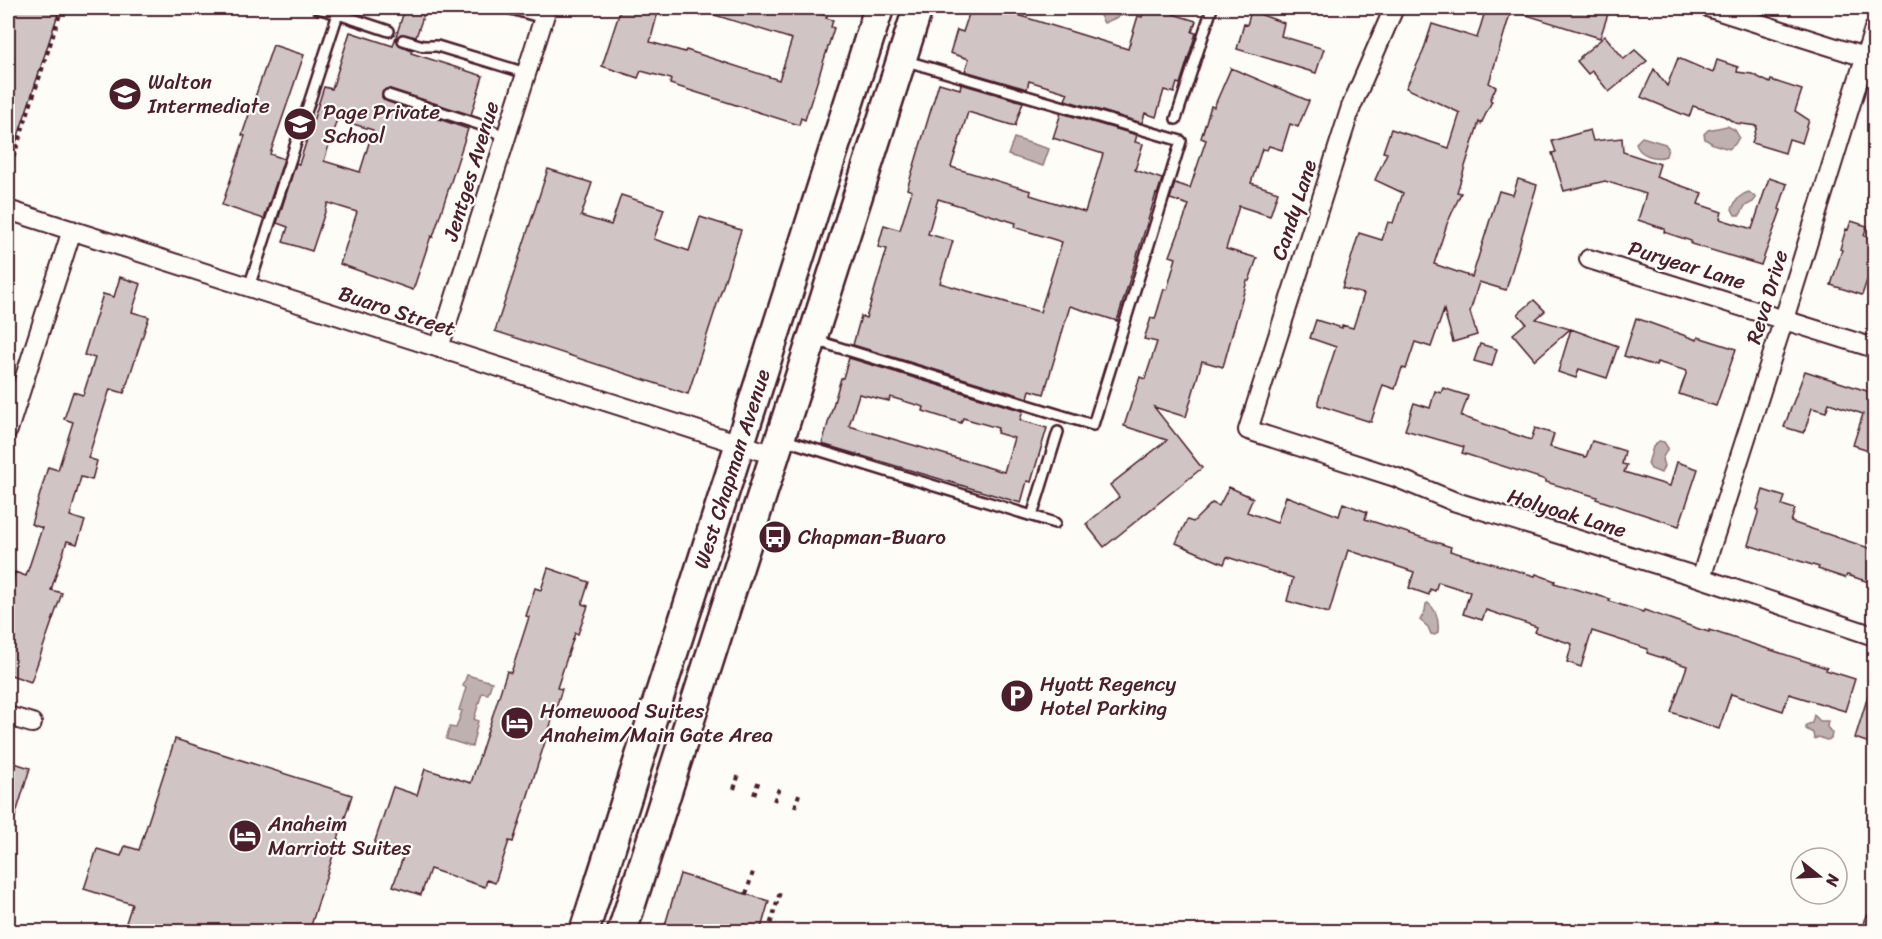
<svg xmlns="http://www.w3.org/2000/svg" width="1882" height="939" font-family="Sriracha,sans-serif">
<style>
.water{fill:#c0b1b1;stroke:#91777b;stroke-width:1.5}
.building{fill:#d0c5c4;stroke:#4a1f2b;stroke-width:1.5;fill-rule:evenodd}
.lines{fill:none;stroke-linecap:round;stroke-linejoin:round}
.lane-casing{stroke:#4a1f2b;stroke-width:14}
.street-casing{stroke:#4a1f2b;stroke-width:22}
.primary-casing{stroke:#4a1f2b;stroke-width:33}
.path{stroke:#4a1f2b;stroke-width:4;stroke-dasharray:4.5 4.5;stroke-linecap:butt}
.lane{stroke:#fdfcf7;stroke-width:9}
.street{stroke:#fdfcf7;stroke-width:18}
.primary{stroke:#fdfcf7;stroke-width:28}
.labels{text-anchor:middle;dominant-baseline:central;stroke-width:4.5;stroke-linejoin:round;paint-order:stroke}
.poi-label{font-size:21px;fill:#4a1f2b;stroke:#fdfcf7;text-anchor:start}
.street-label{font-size:21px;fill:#4a1f2b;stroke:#fdfcf7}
</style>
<rect width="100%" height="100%" fill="#fdfcf7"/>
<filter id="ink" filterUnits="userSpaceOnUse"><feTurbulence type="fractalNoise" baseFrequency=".0167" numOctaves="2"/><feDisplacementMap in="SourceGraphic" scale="12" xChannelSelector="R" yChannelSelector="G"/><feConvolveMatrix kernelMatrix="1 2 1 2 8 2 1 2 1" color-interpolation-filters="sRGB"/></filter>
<g filter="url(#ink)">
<path class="water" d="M1101,8H1130L1132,11L1104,23L1099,14Z
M1727,126L1735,130L1739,137L1735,144L1729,149L1713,144L1705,139L1704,134L1708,130Z
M1642,137L1665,144L1668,148L1666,156C1656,160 1638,155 1636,143Z
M1014,138L1049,149L1043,166L1008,155Z
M1749,192L1756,198L1753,202L1745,206L1740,215H1735L1732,209C1735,201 1740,194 1749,192Z
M1659,441L1664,442L1668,448L1662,459L1664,466L1661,473L1651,469L1648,464L1653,447Z
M1428,603C1437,610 1439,622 1438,632L1435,635L1431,634L1428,627L1420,620L1425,611L1426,604Z
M467,675L492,682L488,694L482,693L474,719L478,721L472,747L446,739L450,727L456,728L462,711L459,710L466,688L463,686Z
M1814,715L1820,721H1828L1827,727L1832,733L1831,739L1826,740L1819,737L1814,739L1813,733L1806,729V725L1812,723Z"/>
<path class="building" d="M8,8H40L58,14L11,158H8Z
M405,8H426L416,37L401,34L396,39L399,45L412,50L411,53L483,76L471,115L390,89H386L382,92V97L386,101L468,129L433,237L431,236L413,290L340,264L357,212L328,203L312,251L283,242L288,227L277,223L296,163L299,164L324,87L332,89L350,32L393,46ZM337,119L373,130L360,172L324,161Z
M621,8H659L650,42L685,52L686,50L779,80L792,39L702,11L703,8H800L827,16L826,18L833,20L831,27L834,28L805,120L801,118L799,125L670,84L671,79L641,71L638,78L602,66Z
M971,8H1013L1011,13L1128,49L1138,16L1142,17L1145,8H1175L1173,14L1196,21L1192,32L1196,33L1180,84L1177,83L1174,93L1164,90L1156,117L1145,113L1142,123L1065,100L1068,93L1029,81L1027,89L965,71L969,59L950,53L957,30L963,32Z
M1486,8H1512L1489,83L1496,87L1490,100L1492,101L1481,124L1479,122L1457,192L1461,193L1447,224L1434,264L1472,277L1499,191L1513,195L1518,179L1537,185L1506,290L1479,282L1470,312L1477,335L1453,342L1444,310L1431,347L1415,342L1406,369L1402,368L1395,389L1383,385L1371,422L1318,405V401L1336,347L1310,338L1316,320L1342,328V325L1353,328L1364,294L1342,288L1359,233L1382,240L1388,222L1393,223L1403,193L1375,180L1387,153L1383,152L1391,129L1449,148L1460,113L1406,88L1423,52L1432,24L1477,38Z
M1515,8H1610L1600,38L1514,11Z
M1251,11L1284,23L1281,36L1324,49L1316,73L1237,49L1244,24L1247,25Z
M1605,36L1624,59L1635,50L1647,61L1609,92L1592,71L1588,74L1577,61L1581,58L1580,57Z
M273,45L304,55L270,154L284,159L264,219L222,205L245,136L242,135Z
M1678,58L1713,73L1717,60L1738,67L1737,72L1752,74L1770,83L1771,80L1802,90L1795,111L1809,120L1802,143L1789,139L1785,153L1752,143L1757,126L1735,123L1724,116L1693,106L1689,117L1641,97L1654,69L1667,86Z
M1231,68L1309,101L1298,127L1290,124L1282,150L1269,146L1267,150L1262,149L1251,183L1278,192L1270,216L1239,206L1226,249L1257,258L1249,281H1247L1223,367L1202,361L1186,417L1154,407L1202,468L1104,547L1086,524L1119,497L1110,485L1167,440L1124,426L1140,377L1145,379L1157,342L1144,339L1151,318L1155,319L1164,289L1167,290L1176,258L1170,256L1189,205L1170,199L1175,183L1190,188L1206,140L1201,138L1211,106L1214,107Z
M939,83L960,89L961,84L1023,102L1015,126L968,112L951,167L1031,191L1030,195L1085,212L1103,154L1053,138L1061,113L1137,135L1135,142L1143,144L1135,170L1162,179L1157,195L1156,194L1117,321L1070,306L1044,394L1030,390L1028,398L853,345L861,316L866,318L887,249L878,247L884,225L900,230L912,191L907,189ZM938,199L1016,223L1014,227L1062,242L1040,312L940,283L953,241L928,234Z
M1590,130L1593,141L1622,138L1623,152L1660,164L1656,177L1702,193L1698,204L1722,212L1720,219L1752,229L1769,178L1787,184L1779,209L1781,210L1761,265L1691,244V241L1664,232L1665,229L1638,220L1646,194L1605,181L1564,191L1552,153L1556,152L1552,141Z
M548,169L592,183L581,216L611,225L621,195L664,209L654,239L689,251L700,217L741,230L688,394L495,331Z
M1851,221L1867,226L1864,236L1875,239V257L1862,295L1831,285L1842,250L1840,249L1846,229L1848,230Z
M120,277L141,284L132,312L149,317L124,393L110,389L88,458L97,461L92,480L81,477L70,516L85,521L77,544L67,541L51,590L62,593L31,682L8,674V596L15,572L26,576L42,528L31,524L48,467L58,470L73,422L64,419L73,392L83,395L95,358L84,355L103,294L114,297Z
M1534,300L1545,311L1536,319L1570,329L1535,360L1513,334L1526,323L1518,314Z
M1636,318L1697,340L1698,337L1736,349L1716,406L1679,394L1687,371L1657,362L1656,366L1624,356Z
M1571,329L1618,346L1607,378L1579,369L1576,378L1558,372Z
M1480,344L1497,349L1492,366L1474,361Z
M849,358L1023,411L1020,420L1047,428L1031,482L1027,481L1021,503L822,444L841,378H843ZM859,394L889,401L890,397L924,407L923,411L961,423L963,418L998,428L997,433L1014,438L1004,472L849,426Z
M1805,371L1870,392L1871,389H1875V452L1853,445L1863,414L1829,403L1826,412L1812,408L1804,433L1784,427Z
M1443,388L1468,396L1461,416L1531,440L1535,428L1554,434L1550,447L1586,457L1592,441L1625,451L1622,464L1627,465L1624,472L1670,486L1677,462L1698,469L1679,526L1596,499L1597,497L1546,482V480L1462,453L1464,447L1405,430L1414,403L1430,408L1435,391L1441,393Z
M1229,487L1253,498L1247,512L1277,523L1286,496L1339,516L1343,503L1367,512L1365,519L1451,547L1450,551L1535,576L1536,574L1555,581L1554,583L1610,599L1609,601L1643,612L1644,610L1699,629L1709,632V630L1827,668L1826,670L1855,679L1845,711L1789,694L1783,711L1731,694L1719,729L1671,712L1687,666L1647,653L1648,649L1592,631L1581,667L1567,662L1572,644L1535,632L1537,627L1486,610L1482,620L1463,614L1470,592L1438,582L1435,591L1430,589L1429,595L1409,588L1414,572L1348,550L1329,613L1287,601L1293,578L1227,557L1224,564L1176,543L1187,520L1193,522L1212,503L1219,506Z
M1763,490L1785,497L1782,505L1795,509L1791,522L1875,550V584L1847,575L1845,578L1818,569L1819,567L1748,545L1759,510L1757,509Z
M548,568L589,582L582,604L588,606L578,634L575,633L557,688L562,689L553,717L513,842L509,841L495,883L487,880L485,887L430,869L421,895L393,886L403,857L373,847L393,787L417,795L425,769L471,783L507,671L511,673L529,617L526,616L535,588L541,590Z
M1871,686L1875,687V745L1855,738Z
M175,739L352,795L309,932H123L132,904L84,889L97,849L121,856L125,846L139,850Z
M8,761L30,768L11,830L8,829Z
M680,874L769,901L760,932H663Z"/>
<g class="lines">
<g class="lane-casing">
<path id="lane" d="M508,8L543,18
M338,14L389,31
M403,40L423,46H437L526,73
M388,95L478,124L506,137
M1176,119L1212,8
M249,287L338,14L317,8
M814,340L1093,425L1181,141L903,60
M782,439L1055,523
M1032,516L1058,432"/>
</g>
<g class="street-casing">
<path id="street" d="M1394,8L1351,107L1248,430L1395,477L1453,501L1701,578L1874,636
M1710,8L1874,60
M8,210L774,455
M1589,259L1874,348
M439,348L547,8
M8,430L72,230
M1701,578L1784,319L1874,29
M8,716L32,723
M1872,932L1874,923"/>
</g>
<g class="primary-casing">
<g id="primary">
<path id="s1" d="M584,932L879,8"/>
<path d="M622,932L918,8"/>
</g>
</g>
<path class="path" d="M8,174L62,8
M734,789L739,774
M754,795L759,780
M774,801L780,786
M795,807L800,791
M746,894L753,872
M768,932L781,889"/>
<use href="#lane" class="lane"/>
<use href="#street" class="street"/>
<use href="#primary" class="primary"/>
</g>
</g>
<defs>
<g id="school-disc" transform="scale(1.725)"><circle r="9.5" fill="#4a1f2b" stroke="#fdfcf7"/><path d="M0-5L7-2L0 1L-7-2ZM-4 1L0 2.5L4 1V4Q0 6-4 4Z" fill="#fff"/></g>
<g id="bus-disc" transform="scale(1.725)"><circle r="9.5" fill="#4a1f2b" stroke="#fdfcf7"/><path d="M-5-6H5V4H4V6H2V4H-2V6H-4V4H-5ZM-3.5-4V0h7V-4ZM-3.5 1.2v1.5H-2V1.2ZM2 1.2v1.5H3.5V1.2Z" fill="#fff"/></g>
<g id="parking-disc" transform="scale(1.725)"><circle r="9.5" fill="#4a1f2b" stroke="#fdfcf7"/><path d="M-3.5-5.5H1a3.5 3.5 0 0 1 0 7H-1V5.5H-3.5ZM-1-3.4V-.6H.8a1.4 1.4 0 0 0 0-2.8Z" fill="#fff"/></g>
<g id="hotel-disc" transform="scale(1.725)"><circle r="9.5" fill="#4a1f2b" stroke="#fdfcf7"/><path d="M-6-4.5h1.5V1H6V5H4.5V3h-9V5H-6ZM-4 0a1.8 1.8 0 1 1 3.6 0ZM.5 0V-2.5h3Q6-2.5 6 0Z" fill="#fff"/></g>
</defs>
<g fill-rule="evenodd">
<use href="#school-disc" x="125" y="94"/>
<use href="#school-disc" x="300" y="124"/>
<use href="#bus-disc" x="775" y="537"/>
<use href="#parking-disc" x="1017" y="696"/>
<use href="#hotel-disc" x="517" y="723"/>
<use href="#hotel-disc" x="245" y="836"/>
</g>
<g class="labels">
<g class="poi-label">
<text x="148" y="82">Walton<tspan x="148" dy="24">Intermediate</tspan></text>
<text x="323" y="112">Page Private<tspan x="323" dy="24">School</tspan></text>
<text x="798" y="537">Chapman-Buaro</text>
<text x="1040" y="684">Hyatt Regency<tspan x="1040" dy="24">Hotel Parking</tspan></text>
<text x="540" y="711">Homewood Suites<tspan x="540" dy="24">Anaheim/Main Gate Area</tspan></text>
<text x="268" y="824">Anaheim<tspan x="268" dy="24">Marriott Suites</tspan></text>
</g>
<g class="street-label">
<text transform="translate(471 171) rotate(-73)">Jentges Avenue</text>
<text transform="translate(1294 210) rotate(-72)">Candy Lane</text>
<text transform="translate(1687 265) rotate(17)">Puryear Lane</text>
<text transform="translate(1767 297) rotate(-73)">Reva Drive</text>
<text transform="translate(397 311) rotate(18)">Buaro Street</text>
<text stroke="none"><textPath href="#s1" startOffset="486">West Chapman Avenue</textPath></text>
<text transform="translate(1567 513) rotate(17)">Holyoak Lane</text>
</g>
</g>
<rect width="1882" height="939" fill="none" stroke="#fdfcf7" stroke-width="30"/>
<rect x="15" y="15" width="1852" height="909" fill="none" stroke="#4a1f2b" stroke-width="2" filter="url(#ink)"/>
<g transform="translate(1819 876) rotate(108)"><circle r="28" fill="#fdfcf7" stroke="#b5a4a5" stroke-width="1.5"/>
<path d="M0-4.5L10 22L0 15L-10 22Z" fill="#4a1f2b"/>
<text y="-9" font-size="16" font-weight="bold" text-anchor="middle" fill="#4a1f2b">N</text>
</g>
</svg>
